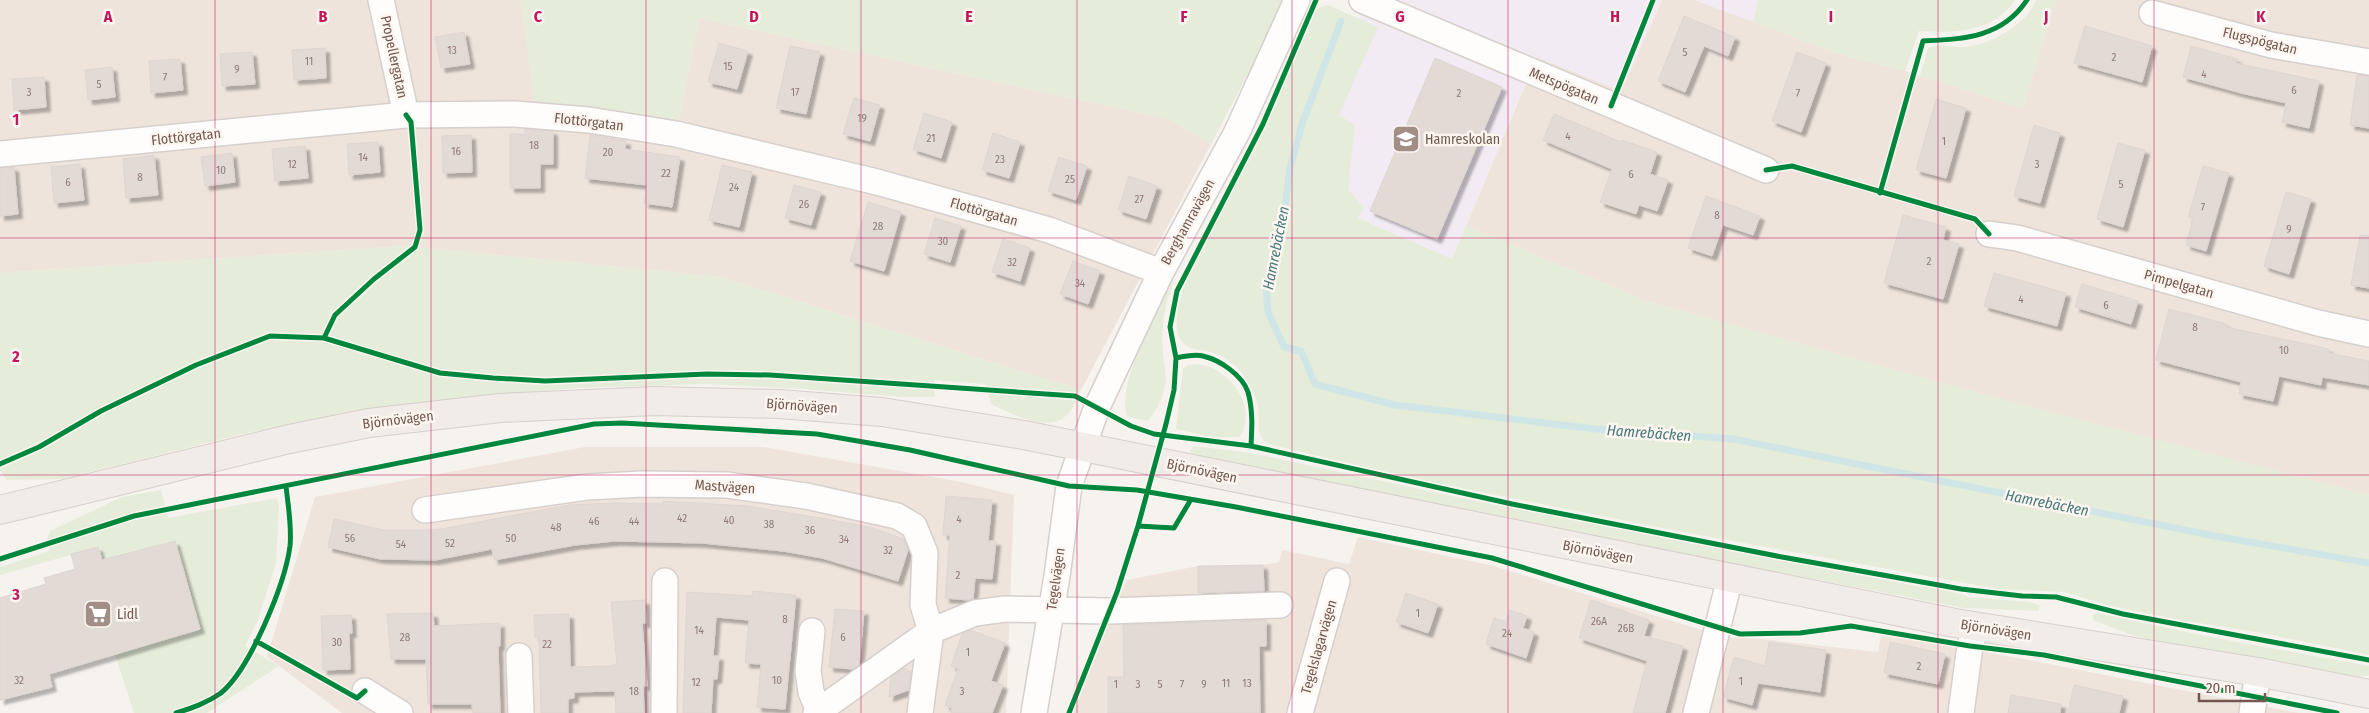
<svg xmlns="http://www.w3.org/2000/svg" width="2369" height="713" font-family="'Fira Sans Condensed',sans-serif">
<style>
.residential{fill:#eee4dc}
.education{fill:#f2ebf3}
.green{fill:#e6ecda}
.lines{fill:none;stroke-linecap:round;stroke-linejoin:round}
.stream{stroke:#d0e6e6;stroke-width:7}
.building{fill:#e2dad5;stroke:#ded5d1;filter:url(#shadow)}
.minor-casing{stroke:#d6cfcc;stroke-width:28}
.major-casing{stroke:#d7cfcc;stroke-width:30}
.minor{stroke:#fefdfc;stroke-width:25}
.major{stroke:#f1ece7;stroke-width:28}
.cycleway-casing{stroke:#fdf6f0;stroke-width:8}
.cycleway{stroke:#00873e;stroke-width:5}
.grid{fill:none;stroke:#c2185b;stroke-width:1;stroke-opacity:0.55}
.labels{text-anchor:middle;dominant-baseline:central;stroke-width:5;stroke-linejoin:round;paint-order:stroke}
.number-label{font-size:11px;fill:#907a74}
.street-label{font-size:14px;fill:#725850;stroke:#fdf6f0}
.poi-label{font-size:14px;fill:#725850;stroke:#fdf6f0;text-anchor:start}
.water-label{font-size:15px;font-style:italic;fill:#487a7b;stroke:#fdf6f0}
.grid-label{font-size:16px;text-anchor:middle;font-weight:bold;fill:#c2185b;stroke:#fdf6f0;stroke-width:5;stroke-linejoin:round;paint-order:stroke}
</style>
<defs>
<filter id="shadow"><feDropShadow dx="4.5" dy="4.5" stdDeviation="1" flood-color="#0004"/></filter>
</defs>
<rect width="100%" height="100%" fill="#f6f2ee"/>
<path class="residential" d="M0,0H521L535,101L678,124L699,18L1169,119L1211,144L1081,390L721,277L405,246L0,273Z
M1662,0H1695L1839,54L1905,71L2023,108L2056,0H2369V495L2048,413L1647,301L1466,226L1537,57L1621,91Z
M585,447H764L962,482L1014,495L1006,713H342L267,657L315,497Z
M1358,537L1494,566L1724,637L1761,639L1878,652L1881,636L1946,644L2299,713H1067L1074,685L1127,580L1198,566L1263,565L1279,562L1282,550L1349,564Z"/>
<path class="education" d="M1367,0H1662L1621,91L1536,57L1452,259L1289,188Z
M1695,0H1758L1753,22Z"/>
<path class="green" d="M521,0H1282L1258,55L1211,144L1169,119L699,18L678,124L534,101Z
M1758,0H2015C1993,33 1954,33 1919,31L1905,71L1839,54L1753,22Z
M2036,0H2056L2023,108L1920,76L1928,48C1942,43 1944,47 1958,47C1985,48 2026,26 2036,0Z
M1328,5L1378,27L1339,115L1355,125L1348,189L1364,208L1358,218L1452,259L1466,226L1647,301L1976,392L2369,495V655L2261,633L2180,620L2111,606L2064,592L1999,589L1683,532L1420,480L1268,444C1253,434 1262,419 1257,403C1254,393 1248,381 1242,373C1235,364 1222,355 1211,352C1197,348 1182,351 1178,333C1166,291 1239,178 1259,137C1280,95 1297,51 1316,9Z
M405,246L721,277L1081,390C1077,397 1074,409 1068,414C1048,435 1011,413 991,404L985,384L934,380L935,397H902L803,389L705,384L576,388L435,401L251,432L62,479L7,480L0,470V273Z
M1174,280C1169,294 1164,310 1163,325C1158,370 1180,377 1148,421L1127,417C1116,383 1156,311 1174,280Z
M1197,364C1229,367 1260,408 1239,437H1212L1176,429L1183,368L1188,365Z
M1193,446L1251,453L1466,499L1916,586L1943,589L1968,597L2029,602L2040,606L2038,611L1964,608L1273,474L1235,463L1199,456L1190,452Z
M161,490L168,518L277,498L279,507L276,563L257,622L245,646L279,666L207,713H134L115,654L200,629L175,541L102,560L98,547L0,575V567L50,551L47,540L50,531L122,497Z
M2098,613L2210,637L2369,666V675L2359,678L2134,636L2093,620V614Z"/>
<g class="lines">
<path class="stream" d="M1341,21L1302,124L1290,168L1282,230L1266,287L1268,312L1284,347L1301,351L1315,384L1395,405L1596,429L1733,439L2215,536L2369,563"/>
</g>
<path class="building" d="M1684,16L1735,37L1728,56L1704,46L1685,92L1658,81Z
M2085,26L2152,46L2142,82L2074,63Z
M464,32L470,64L441,68L435,37Z
M719,43L748,51L737,89L708,82Z
M790,46L820,52L806,114L776,108Z
M2191,46L2237,59L2236,63L2319,81L2309,128L2282,122L2286,103L2241,93L2183,77Z
M325,48L326,78L294,80L292,50Z
M252,52L255,84L222,86L220,54Z
M1797,52L1826,63L1801,132L1772,121Z
M1435,58L1502,87L1437,239L1370,211Z
M180,59L183,90L151,93L149,61Z
M112,67L115,97L88,100L85,70Z
M2357,75L2369,76V128L2350,125Z
M44,77L46,107L14,110L12,79Z
M854,98L880,105L870,141L843,134Z
M1936,99L1966,108L1946,178L1916,170Z
M924,113L952,122L941,158L913,149Z
M1554,114L1621,142L1622,140L1657,152L1650,174L1668,180L1657,211L1639,205L1636,214L1600,202L1612,169L1543,140Z
M2034,125L2060,133L2040,203L2014,196Z
M525,129L553,131V164H540V188H510V134H525Z
M993,133L1020,142L1009,178L982,170Z
M471,135L472,172L443,173L442,136Z
M590,135L626,141L625,149L680,157L672,207L644,203L647,185L585,178Z
M378,142L380,172L349,175L347,144Z
M2118,143L2145,150L2123,227L2097,219Z
M305,146L308,178L275,181L272,149Z
M232,153L235,182L205,186L201,157Z
M154,155L158,195L126,198L123,159Z
M1059,157L1087,166L1076,200L1048,191Z
M80,164L84,200L54,203L51,167Z
M722,165L752,172L739,227L709,220Z
M2203,166L2229,173L2206,251L2186,245L2193,218L2188,217Z
M14,167L18,214L0,216V168Z
M1129,176L1157,186L1146,219L1118,210Z
M794,185L821,192L811,225L785,218Z
M2286,192L2311,199L2289,274L2264,266Z
M1706,196L1760,216L1753,235L1723,225L1712,256L1688,248Z
M868,202L901,212L884,271L850,261Z
M1903,215L1946,227L1943,240L1959,244L1943,299L1884,283Z
M935,218L961,226L950,262L924,254Z
M2360,235L2369,236V288L2351,285Z
M1003,239L1030,248L1020,281L992,272Z
M1073,261L1100,271L1088,304L1060,294Z
M1994,273L2066,293L2057,326L1984,306Z
M2082,284L2138,301L2131,324L2075,307Z
M2169,309L2227,324L2226,327L2329,349L2328,353L2369,361V385L2322,377L2321,385L2279,376L2273,401L2239,394L2241,382L2156,360Z
M946,496L992,500L988,541H996L992,579L975,578L973,599L968,600L945,598L950,535H943Z
M663,501L747,506L832,520L873,528L904,539L908,550L898,581L822,558L783,551L702,543L615,541L575,545L494,560L492,549L435,560L380,559L328,547L334,519L384,530H436L569,505L612,503L663,504Z
M175,541L200,629L49,674L52,687L0,700V598L46,584L44,578L75,569L71,554L98,547L102,560Z
M1263,565L1264,591L1198,593V566Z
M753,591L796,595L785,709L757,707L761,664L745,663L749,620L716,617L713,656H719L717,679H713L711,713H683L687,592L752,596Z
M1406,593L1438,604L1428,633L1396,622Z
M645,600L646,623H642L647,686H643L644,713H616L615,691L574,692V698L568,699V713H541L539,637H535L534,615L569,614L570,667L612,666L617,664L611,602Z
M1591,600L1649,620L1644,636L1683,646L1665,713H1633L1647,661L1579,638Z
M835,609L864,611L859,665L853,669L829,667Z
M1510,610L1527,616L1523,628L1534,632L1526,658L1486,644L1494,618L1506,622Z
M433,613L434,626L500,623V646H498L500,713H473L472,704H428L426,659H391L387,614Z
M351,615L352,633H349L350,669L323,670L321,616Z
M1266,620V646H1259L1260,713H1108V677H1124L1123,625Z
M970,630L1005,643L991,681L1003,685L992,713H951L952,708L945,705L958,669L951,666L962,634Z
M1769,642L1826,650L1820,692L1758,683L1752,705L1723,697L1734,657L1765,666Z
M1890,642L1945,654L1938,684L1884,673Z
M904,668L911,672L909,690L889,697L891,677Z
M2074,685L2123,696L2119,713H2068Z
M2011,695L2061,704L2060,713H2008Z"/>
<g class="lines">
<g class="minor-casing">
<path id="minor" d="M381,0L406,115
M1362,0L1766,170
M2152,13L2271,45L2369,62
M0,154L406,115L515,114L589,120L676,134L877,182L1049,230L1161,272
M1989,234L2017,238L2318,323L2369,334
M425,510L587,487L642,484L727,485L806,496L897,516L914,526L925,553L923,605L931,631L920,713
M812,631L808,671L811,692L820,713
M519,656L521,713
M365,691L400,713
M664,713L665,581
M816,713L931,631L975,613L1005,609L1109,611L1280,605
M1034,713L1057,576L1069,486L1097,407L1161,272L1237,132L1297,0
M1300,713L1337,581
M1696,713L1730,578
M1961,713L1970,646L1976,627
M2252,713L2258,672"/>
</g>
<g class="major-casing">
<path id="major" d="M0,510L285,440L369,423L500,408L655,401L779,404L882,412L1024,435L1955,623L2258,672L2369,694"/>
</g>
<use href="#minor" class="minor"/>
<use href="#major" class="major"/>
<g class="cycleway-casing">
<path id="cycleway" d="M1611,106L1653,0
M1766,170L1792,166L1975,219L1989,234
M1880,193L1923,41C1963,39 2002,38 2027,0
M324,338L335,315L374,279L415,247L420,230L411,122L406,115
M1176,358C1185,356 1194,354 1203,356C1220,360 1242,375 1248,392C1253,410 1252,428 1251,446
M0,464L39,447L101,411L196,365L270,336L324,338L440,373L493,378L545,381L707,374L770,375L1075,396L1131,426L1154,434L1251,446L1512,504L1782,557L1961,589L2022,596L2056,597L2123,614L2369,660
M1138,526L1174,528L1190,501
M0,559L134,516L594,424L622,423L817,434L910,450L1069,486L1137,490L1236,507L1492,558L1740,634L1800,633L1851,626L1970,646L2044,655L2337,713
M256,641L357,698L365,691
M176,713C192,708 207,703 221,693C250,669 285,584 290,546C292,527 288,505 286,486
M1069,713L1117,592L1138,526L1166,424L1174,390L1176,358L1170,327L1177,291L1263,124L1316,0"/>
</g>
<use href="#cycleway" class="cycleway"/>
</g>
<path class="grid" d="M215,0V713M431,0V713M646,0V713M861,0V713M1077,0V713M1292,0V713M1508,0V713M1723,0V713M1938,0V713M2154,0V713M0,238H2369M0,475H2369"/>
<defs>
<g id="school-square" transform="scale(1.4375)"><rect x="-9" y="-9" width="18" height="18" rx="4" fill="#a08e87" stroke="#fdf6f0"/><path d="M0-5L7-2L0 1L-7-2ZM-4 1L0 2.5L4 1V4Q0 6-4 4Z" fill="#fff"/></g>
<g id="supermarket-square" transform="scale(1.4375)"><rect x="-9" y="-9" width="18" height="18" rx="4" fill="#a08e87" stroke="#fdf6f0"/><path d="M-6-5.5h2.5l.6 2H6L4.5 2H-2.5L-4.4-4H-6ZM-1.5 3.2a1.3 1.3 0 1 0 .1 0ZM3 3.2a1.3 1.3 0 1 0 .1 0Z" fill="#fff"/></g>
</defs>
<g fill-rule="evenodd">
<use href="#school-square" x="1406" y="139"/>
<use href="#supermarket-square" x="98" y="614"/>
</g>
<g class="labels">
<g class="number-label">
<text x="452" y="50">13</text>
<text x="1685" y="52">5</text>
<text x="2114" y="57">2</text>
<text x="309" y="61">11</text>
<text x="728" y="66">15</text>
<text x="237" y="69">9</text>
<text x="2204" y="74">4</text>
<text x="165" y="77">7</text>
<text x="99" y="84">5</text>
<text x="2294" y="90">6</text>
<text x="29" y="92">3</text>
<text x="795" y="92">17</text>
<text x="1459" y="93">2</text>
<text x="1798" y="93">7</text>
<text x="862" y="118">19</text>
<text x="1568" y="136">4</text>
<text x="931" y="138">21</text>
<text x="1944" y="141">1</text>
<text x="534" y="145">18</text>
<text x="456" y="151">16</text>
<text x="608" y="152">20</text>
<text x="363" y="157">14</text>
<text x="1000" y="159">23</text>
<text x="292" y="164">12</text>
<text x="2037" y="164">3</text>
<text x="221" y="170">10</text>
<text x="666" y="173">22</text>
<text x="1631" y="174">6</text>
<text x="140" y="177">8</text>
<text x="1070" y="179">25</text>
<text x="68" y="182">6</text>
<text x="2121" y="184">5</text>
<text x="734" y="187">24</text>
<text x="1139" y="199">27</text>
<text x="804" y="204">26</text>
<text x="2203" y="207">7</text>
<text x="1717" y="215">8</text>
<text x="878" y="226">28</text>
<text x="2289" y="229">9</text>
<text x="943" y="241">30</text>
<text x="1929" y="261">2</text>
<text x="1012" y="262">32</text>
<text x="1080" y="283">34</text>
<text x="2021" y="299">4</text>
<text x="2106" y="305">6</text>
<text x="2195" y="327">8</text>
<text x="2284" y="350">10</text>
<text x="682" y="518">42</text>
<text x="959" y="519">4</text>
<text x="729" y="520">40</text>
<text x="594" y="521">46</text>
<text x="634" y="521">44</text>
<text x="769" y="524">38</text>
<text x="556" y="527">48</text>
<text x="810" y="530">36</text>
<text x="350" y="538">56</text>
<text x="511" y="538">50</text>
<text x="844" y="539">34</text>
<text x="450" y="543">52</text>
<text x="401" y="544">54</text>
<text x="888" y="550">32</text>
<text x="958" y="575">2</text>
<text x="1418" y="613">1</text>
<text x="785" y="619">8</text>
<text x="1599" y="621">26A</text>
<text x="1626" y="628">26B</text>
<text x="699" y="630">14</text>
<text x="1507" y="633">24</text>
<text x="405" y="637">28</text>
<text x="843" y="637">6</text>
<text x="337" y="642">30</text>
<text x="547" y="644">22</text>
<text x="968" y="652">1</text>
<text x="1919" y="666">2</text>
<text x="19" y="680">32</text>
<text x="777" y="680">10</text>
<text x="1741" y="681">1</text>
<text x="696" y="682">12</text>
<text x="1226" y="683">11</text>
<text x="1247" y="683">13</text>
<text x="1116" y="684">1</text>
<text x="1138" y="684">3</text>
<text x="1160" y="684">5</text>
<text x="1182" y="684">7</text>
<text x="1204" y="684">9</text>
<text x="634" y="691">18</text>
<text x="962" y="691">3</text>
</g>
<g class="street-label">
<text transform="translate(2260 41) rotate(14)">Flugspögatan</text>
<text transform="translate(394 57) rotate(78)">Propellergatan</text>
<text transform="translate(1564 86) rotate(23)">Metspögatan</text>
<text transform="translate(589 122) rotate(7)">Flottörgatan</text>
<text transform="translate(186 137) rotate(-6)">Flottörgatan</text>
<text transform="translate(984 212) rotate(16)">Flottörgatan</text>
<text transform="translate(1188 222) rotate(-61)">Berghamravägen</text>
<text transform="translate(2179 284) rotate(16)">Pimpelgatan</text>
<text transform="translate(802 406) rotate(4)">Björnövägen</text>
<text transform="translate(398 420) rotate(-7)">Björnövägen</text>
<text transform="translate(1202 471) rotate(12)">Björnövägen</text>
<text transform="translate(725 487) rotate(4)">Mastvägen</text>
<text transform="translate(1598 552) rotate(11)">Björnövägen</text>
<text transform="translate(1056 579) rotate(-82)">Tegelvägen</text>
<text transform="translate(1996 630) rotate(9)">Björnövägen</text>
<text transform="translate(1319 647) rotate(-74)">Tegelslagarvägen</text>
</g>
<g class="poi-label">
<text x="1425" y="139">Hamreskolan</text>
<text x="117" y="614">Lidl</text>
</g>
<g class="water-label">
<text transform="translate(1276 248) rotate(-79)">Hamrebäcken</text>
<text transform="translate(1649 433) rotate(4)">Hamrebäcken</text>
<text transform="translate(2047 503) rotate(11)">Hamrebäcken</text>
</g>
</g>
<g class="grid-label">
<text x="108" y="22">A</text>
<text x="323" y="22">B</text>
<text x="538" y="22">C</text>
<text x="754" y="22">D</text>
<text x="969" y="22">E</text>
<text x="1184" y="22">F</text>
<text x="1400" y="22">G</text>
<text x="1615" y="22">H</text>
<text x="1831" y="22">I</text>
<text x="2046" y="22">J</text>
<text x="2261" y="22">K</text>
<text x="16" y="125">1</text>
<text x="16" y="362">2</text>
<text x="16" y="600">3</text>
</g>
<path d="M2199 693v8h66v-8" fill="none" stroke="#725850" stroke-width="2.5"/>
<text x="2206" y="693" font-size="15" fill="#725850" stroke="#fdf6f0" stroke-width="4" paint-order="stroke">20 m</text>
</svg>
